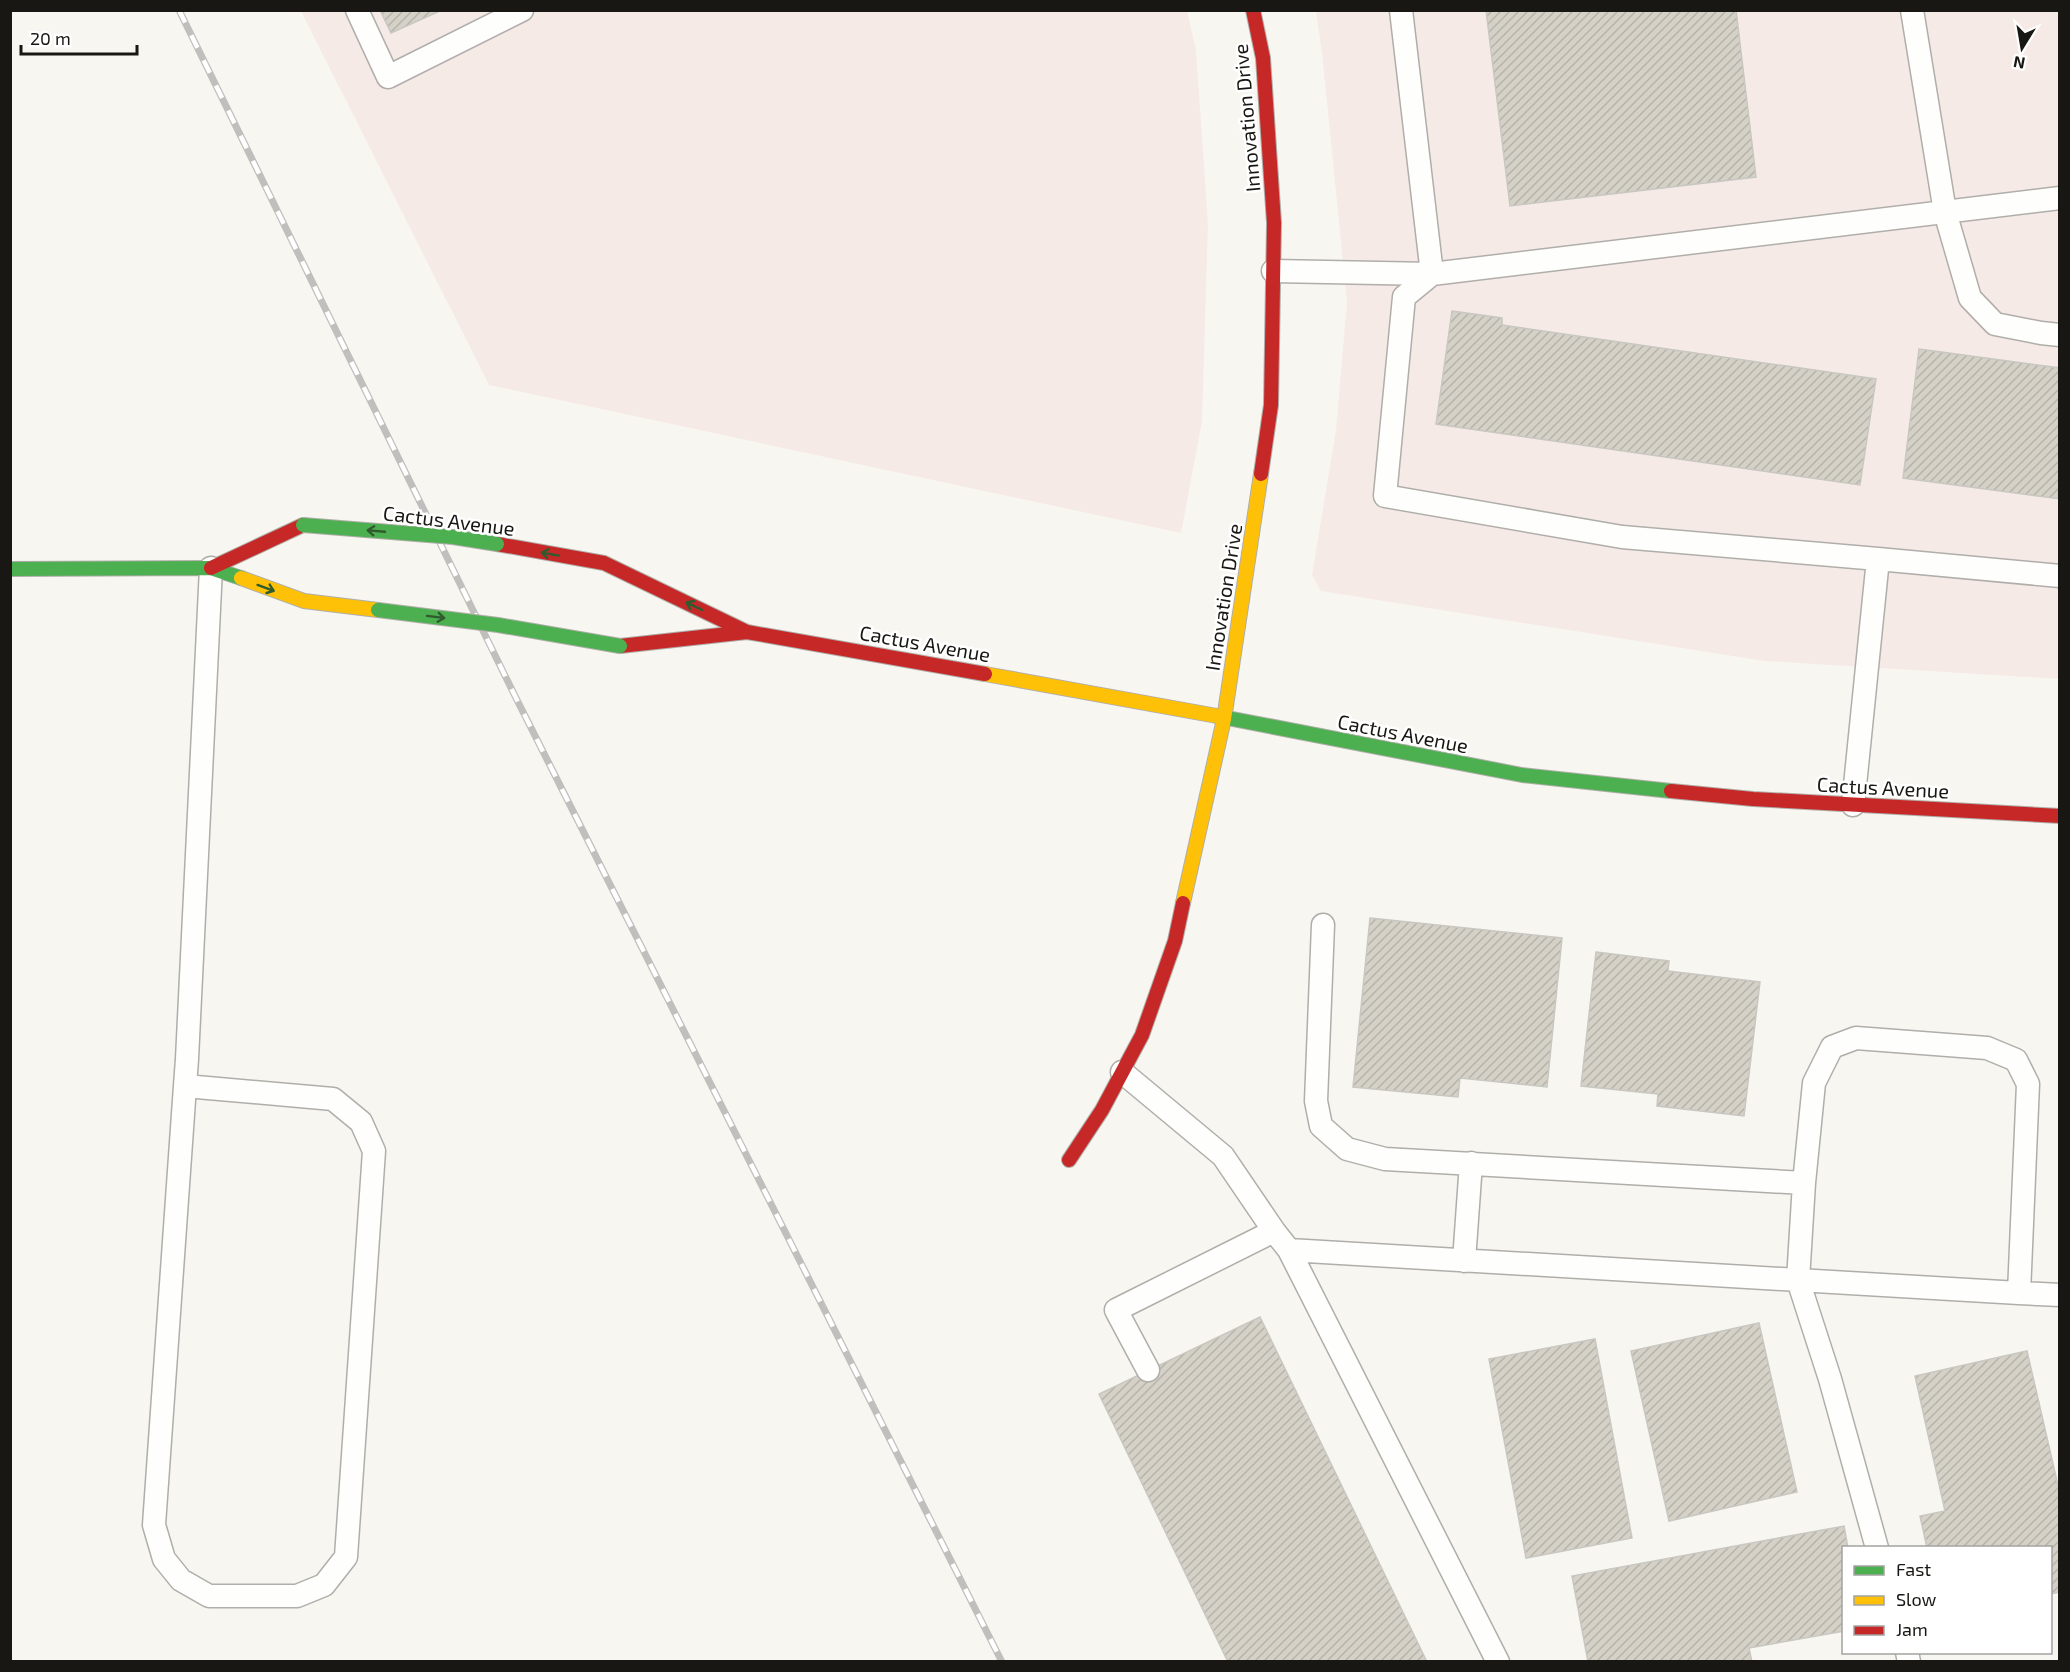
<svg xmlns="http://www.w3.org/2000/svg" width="2070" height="1672" font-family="'Exo 2',sans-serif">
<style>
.industrial{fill:#f6eae6}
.building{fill:url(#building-hatch);stroke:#c8c7c2;stroke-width:1.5}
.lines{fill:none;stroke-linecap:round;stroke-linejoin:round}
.lane-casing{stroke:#b0aeaa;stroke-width:25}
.fast-casing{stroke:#b0aeaa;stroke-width:16}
.slow-casing{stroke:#b0aeaa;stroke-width:16}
.jam-casing{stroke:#b0aeaa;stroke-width:16}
.lane{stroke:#fefefd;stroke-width:22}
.fast{stroke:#4caf50;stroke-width:14}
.slow{stroke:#ffc107;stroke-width:14}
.jam{stroke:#c62828;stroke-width:14}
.rail-casing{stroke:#bfbfbd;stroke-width:7}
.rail{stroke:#fff;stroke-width:4.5;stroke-dasharray:14;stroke-linecap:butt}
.fast-bridge-casing{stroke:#b0aeaa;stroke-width:16;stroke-linecap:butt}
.fast-bridge{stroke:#4caf50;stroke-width:14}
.oneway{stroke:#2f5b2e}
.labels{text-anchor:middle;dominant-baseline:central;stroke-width:5;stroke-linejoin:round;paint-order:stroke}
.street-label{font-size:20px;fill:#181713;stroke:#fff}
</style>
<defs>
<pattern id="building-hatch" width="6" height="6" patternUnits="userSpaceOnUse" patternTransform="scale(1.5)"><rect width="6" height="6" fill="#d5d1c7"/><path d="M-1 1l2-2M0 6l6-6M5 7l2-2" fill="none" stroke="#b6b3aa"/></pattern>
</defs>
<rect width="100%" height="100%" fill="#f8f6f0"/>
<path class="industrial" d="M301,11H1187L1196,50L1208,224L1202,421L1181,533L489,385Z
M1316,11H2059V679L1764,661L1321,591L1312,575L1336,430L1347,302L1322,53Z"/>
<path class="building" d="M380,10H442L391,33Z
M1486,10H1736L1756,177L1510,206Z
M1452,311L1502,318V325L1876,379L1860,485L1436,424Z
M1919,349L2060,368V499L1903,478Z
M1370,918L1562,938L1547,1087L1460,1078L1458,1097L1353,1087Z
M1596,952L1669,961L1668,971L1760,982L1744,1116L1657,1106L1658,1094L1581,1086Z
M1260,1317L1427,1662H1228L1099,1394Z
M1759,1323L1797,1492L1669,1521L1631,1351Z
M1595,1339L1632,1538L1526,1558L1489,1359Z
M2027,1351L2060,1494V1592L2050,1594V1548H1927L1920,1516L1945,1511L1915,1376Z
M1844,1526L1848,1548H1844V1631L1749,1648L1752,1662H1588L1572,1576Z"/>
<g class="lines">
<g class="lane-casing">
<path id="lane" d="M357,10L388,77L522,10
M1912,10L1945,212L1970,298L1995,324L2041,333L2060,335
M1273,271L1432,274L1401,10
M1878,559L1622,537L1385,496L1404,297L1432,274L2060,198
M1853,805L1878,559L2060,576
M1323,925L1316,1101L1321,1126L1347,1149L1385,1159L1804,1183
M1122,1072L1223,1156L1274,1231L1289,1250L1498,1662
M185,1086L333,1099L361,1122L374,1151L346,1557L324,1585L297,1596H209L181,1580L164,1559L154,1525L185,1086L187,1059L211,568
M1289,1250L1798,1280L1804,1183L1814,1083L1832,1047L1856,1038L1987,1048L2016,1060L2028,1084L2019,1293L2060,1295
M1464,1261L1471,1163
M1148,1370L1116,1310L1274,1231
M1877,1548L1830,1379L1798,1280L2019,1293
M1907,1652L1909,1662"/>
</g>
<g class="fast-casing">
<path id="fast" d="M10,569L211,568L241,578
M1217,716L1522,775L1671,791"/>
</g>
<g class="slow-casing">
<path id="slow" d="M241,578L304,601L378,610
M985,674L1217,716
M1183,903L1224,719L1261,474"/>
</g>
<g class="jam-casing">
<path id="jam" d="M1253,10L1263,58L1274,223L1271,405L1261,474
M497,544L604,563L747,632L985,674
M211,568L303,525
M620,646L747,632
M1671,791L1753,799L2060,816
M1069,1160L1102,1110L1142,1035L1175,941L1183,903"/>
</g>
<use href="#lane" class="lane"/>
<use href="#fast" class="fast"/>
<use href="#slow" class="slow"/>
<use href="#jam" class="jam"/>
<g class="rail-casing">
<path id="rail" d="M179,10L514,694L1002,1662"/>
</g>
<use href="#rail" class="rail"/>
<g class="fast-bridge-casing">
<path id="fast-bridge" d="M303,525L453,537L497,544
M378,610L498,625L620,646"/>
</g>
<use href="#fast-bridge" class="fast-bridge"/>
</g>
<defs><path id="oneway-shaft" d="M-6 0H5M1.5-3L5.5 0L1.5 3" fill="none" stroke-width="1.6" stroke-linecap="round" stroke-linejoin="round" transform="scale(1.5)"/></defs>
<g class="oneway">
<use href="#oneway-shaft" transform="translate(376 531) rotate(-175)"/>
<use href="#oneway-shaft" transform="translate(550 554) rotate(-170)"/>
<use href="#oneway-shaft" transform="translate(266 588) rotate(20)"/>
<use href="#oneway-shaft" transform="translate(694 606) rotate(-154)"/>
<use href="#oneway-shaft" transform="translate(436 617) rotate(7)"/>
</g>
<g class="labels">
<g class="street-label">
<text transform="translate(1246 118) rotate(-95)">Innovation Drive</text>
<text transform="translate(449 520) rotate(7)">Cactus Avenue</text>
<text transform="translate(1223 597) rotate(-81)">Innovation Drive</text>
<text transform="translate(925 643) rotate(10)">Cactus Avenue</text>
<text transform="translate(1403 733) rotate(11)">Cactus Avenue</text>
<text transform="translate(1883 787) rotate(3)">Cactus Avenue</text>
</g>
</g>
<rect width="2070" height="1672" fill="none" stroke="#181713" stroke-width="24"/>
<rect x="1842" y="1546" width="210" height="108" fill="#ffffff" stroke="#a3a2a1" stroke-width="1.5"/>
<rect x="1854" y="1566" width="30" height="9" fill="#4caf50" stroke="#a3a2a1" stroke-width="1.5"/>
<text x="1896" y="1576" font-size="18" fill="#181713">Fast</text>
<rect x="1854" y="1596" width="30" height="9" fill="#ffc107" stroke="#a3a2a1" stroke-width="1.5"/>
<text x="1896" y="1606" font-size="18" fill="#181713">Slow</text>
<rect x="1854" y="1626" width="30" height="9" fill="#c62828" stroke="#a3a2a1" stroke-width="1.5"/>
<text x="1896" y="1636" font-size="18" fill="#181713">Jam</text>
<g transform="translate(2022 48) rotate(191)" stroke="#ffffff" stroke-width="4.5" paint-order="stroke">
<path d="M0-4.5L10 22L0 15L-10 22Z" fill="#181713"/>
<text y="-9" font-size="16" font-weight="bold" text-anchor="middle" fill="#181713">N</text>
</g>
<path d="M21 45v9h116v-9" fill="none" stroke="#181713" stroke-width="3"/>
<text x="30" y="45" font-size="18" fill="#181713" stroke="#ffffff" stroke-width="4.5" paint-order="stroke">20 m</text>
</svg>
